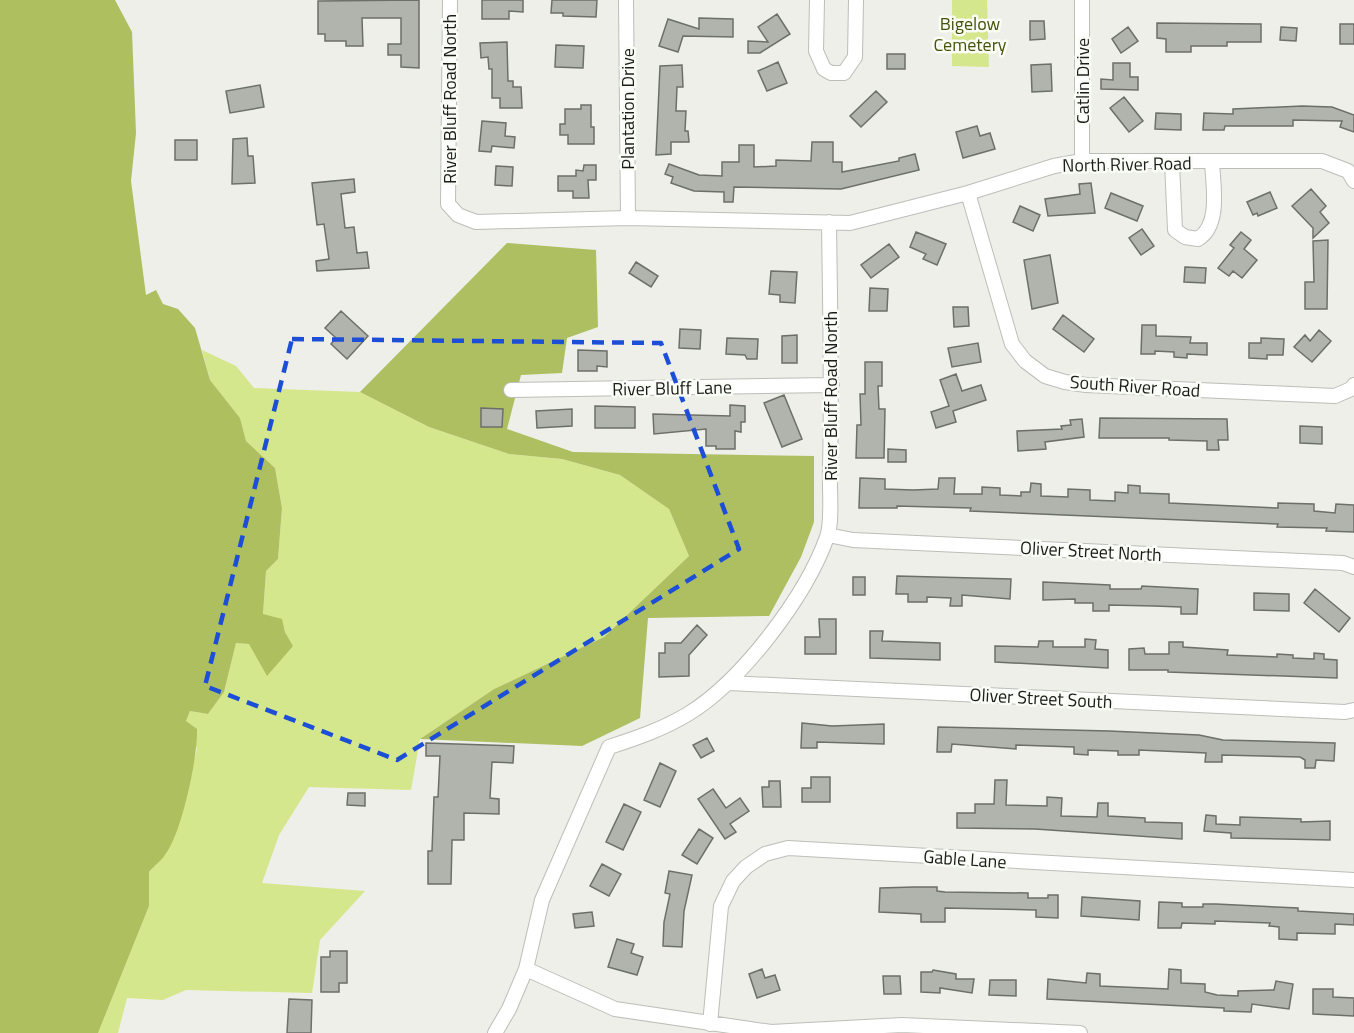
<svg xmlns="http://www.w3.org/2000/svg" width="1354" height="1033" font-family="'Titillium Web',sans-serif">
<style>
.green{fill:#d5e78c}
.forest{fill:#adbf60}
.water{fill:#adbf5f}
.building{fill:#b1b3ad;stroke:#6d6f69;stroke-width:1.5}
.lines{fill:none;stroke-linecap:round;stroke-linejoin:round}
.minor-casing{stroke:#bcbeb8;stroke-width:16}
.minor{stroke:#fff;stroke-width:14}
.marked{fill:none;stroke:#1d4ed8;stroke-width:4.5;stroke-dasharray:12 8;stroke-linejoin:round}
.labels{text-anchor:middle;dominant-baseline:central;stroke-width:5;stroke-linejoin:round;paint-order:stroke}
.park-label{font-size:18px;fill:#48530a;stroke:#fafcf6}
.street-label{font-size:18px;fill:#1c1d1a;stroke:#fafcf6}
</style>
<rect width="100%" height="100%" fill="#edefe8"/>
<path class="green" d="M952,0H987L989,67L952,66Z
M202,350L236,366L254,388L360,392L429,427L509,454L562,459L620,475L669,509L689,556L604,637L494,689L420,739L411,790L309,787L279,835L262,883L365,891L320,940L312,993L186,990L163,1000L127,998L118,1033H98L149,906V872L166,854L197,749L186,721L190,711L208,714L224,692L236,643L293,646L285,632L282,620L263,615L266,571L278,559L282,508L275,468L246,441L240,418L210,380Z"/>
<path class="forest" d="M507,243L596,250L598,327L567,338L562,373L521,375L507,429L573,452L814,456V522L801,557L769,616L648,618L640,718L582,746L420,739L494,689L604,637L689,556L669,509L620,475L562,459L509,454L429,427L360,392Z"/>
<path class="water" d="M0,0H115L132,32L136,133L131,181L146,295L156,290L163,304L178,309L195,328L210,380L240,418L246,441L275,468L282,508L278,559L266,571L263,614L282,619L285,632L293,646L267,676L249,644L236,643L224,692L208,714L190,711L186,721L197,729C198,756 182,833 165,855C161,861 154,866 149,872V906L98,1033H0Z"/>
<path class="building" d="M419,0V68L401,67V55H388V44H401V18H362L363,46H346V41H325V34H318V1Z
M482,0H523V12L509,11V19H482Z
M552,0H597L596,17L563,16V13H551Z
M777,14L790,34L760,53H748V41L768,42L758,27Z
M699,18L733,19V37L683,36L678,52L659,46L668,19L699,29Z
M1030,21H1044L1045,39L1030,40Z
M1157,23L1261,24V42H1227V46H1191V52H1166V39L1157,38Z
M1340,24H1354V44H1340Z
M1128,27L1138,41L1121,53L1112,39Z
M1281,27L1297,28L1296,41L1280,40Z
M507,42L508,81H513V87H521L522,108H500V98H492V69H489L488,57L481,58L480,43Z
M556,45L584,46L583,68L555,67Z
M887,54H905V69H887Z
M778,62L787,83L767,91L758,71Z
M1113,63H1130V77H1138V90L1101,89V79L1113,80Z
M1051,64L1052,91L1032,92L1031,65Z
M682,65L683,87H677L676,111H686L685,131H688L689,142H671V154L656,155L660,66Z
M260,85L264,107L230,113L226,91Z
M876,91L887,102L861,127L850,116Z
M1124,97L1143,121L1129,132L1110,108Z
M581,105H591V127H594V144H568V135H560V124H565V109H581Z
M1302,106L1332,107L1354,115V132L1340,127L1342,121L1293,120V126H1225L1224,130H1203L1204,113L1233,114V109Z
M1156,113L1181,114V130L1155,129Z
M482,121L506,123L505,136L515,137L514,148L492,146L491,152L479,151Z
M977,126L980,136L990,133L995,149L963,158L956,132Z
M247,138L248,156H253L255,183L232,184L233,139Z
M175,140H197V160H175Z
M812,142H833V162H842V172L899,161V158L915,154L919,170L841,189L734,187L733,202H724V192L694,191L671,183L673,177L665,174L669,164L699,175L722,176V162H739V145H754V167L776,166V160L811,161Z
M584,165H596V180H588L589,198H573V191H558V176H576V170L583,171Z
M496,166L513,167L512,186L495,185Z
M354,179L355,192L341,194L345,228L354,227L357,253L367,252L369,268L317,271L316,261L329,259L324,224L317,225L312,183Z
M1091,183L1095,213L1048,216L1045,199L1080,194L1079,184Z
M1311,189L1326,206L1320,212L1329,223L1313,238V228L1292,206Z
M1270,192L1277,208L1258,216L1257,213L1253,215L1247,202Z
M1111,193L1143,206L1137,221L1105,208Z
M1020,206L1040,215L1033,231L1013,222Z
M1142,229L1154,246L1141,255L1129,238Z
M916,232L946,244L937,265L923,259L926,254L910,247Z
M1241,232L1251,240L1244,249L1257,260L1242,278L1233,271L1229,276L1218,268L1234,248L1230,245Z
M1328,240L1327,309H1305V282H1314L1313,241Z
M889,244L899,257L871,278L861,265Z
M1050,255L1058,303L1032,309L1024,260Z
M636,262L658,276L651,287L629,273Z
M1185,267L1206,268L1205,283L1184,282Z
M771,271L797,272L795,303L780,302V295L769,294Z
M870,288L888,289L887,311H869Z
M953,307H968L969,326L954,327Z
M341,311L368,336L347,359L331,344L336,338L325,328Z
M1063,315L1094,339L1084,352L1053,329Z
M1142,325H1156V336L1191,337L1190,343H1207V355L1187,354V358L1174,357V352L1155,351V354H1141Z
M680,329L701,330L700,349L679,348Z
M1319,330L1331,341L1312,362L1294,347L1305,335L1310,341Z
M797,335V363H782V336Z
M727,338L758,339L757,359H747L745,355L726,354Z
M1261,338L1284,339L1283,355H1267V359L1249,358V343H1261Z
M978,343L981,362L952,367L948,348Z
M578,350L607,351V367L597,366V371H578Z
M865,362H882V386H878L879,409H885L884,458H856L857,425H861L860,394H865Z
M956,374L962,391L981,385L986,400L953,411L956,422L936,428L931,412L949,406L940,380Z
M784,395L802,439L782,447L764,403Z
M730,405L745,406V422H741V432L735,431V449H716V446H706V429L654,434L653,414L730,416Z
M595,406L635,407V428H595Z
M481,408L503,409L502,427H481Z
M572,409V426L537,428L536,411Z
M1100,418L1227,419L1228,440H1218L1219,450H1207V441L1169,440V438H1099Z
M1082,419L1084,437L1045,442L1046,449L1018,451L1017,431L1062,429L1061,426L1071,425L1070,420Z
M1300,426L1322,427V444L1300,443Z
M888,449L906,450V462H888Z
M860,478L885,479V489L913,490L938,489L939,478H955L954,494H982V487L1000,488V495L1021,496V492H1030L1031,483L1041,484V496L1068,497V489L1090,490V500L1115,501V492L1128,493V485L1140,486V493L1169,494V503L1278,508V503L1314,504V511L1335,513L1336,504L1354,505V532L1326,531L1327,528L1277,527L1278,524L970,511L971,508L897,506V508H859Z
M897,576L1011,579L1010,599L962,595V606H950L951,598L927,597V602H908V594H896Z
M853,577H865V595H853Z
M1043,582L1110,585V589H1141L1142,586L1198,589L1197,614H1181V607L1154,606L1109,605V611H1093V603H1075V599L1043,600Z
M1315,589L1350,618L1339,632L1304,603Z
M1254,593L1289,594V611L1254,610Z
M819,619H836V654H805V637H820Z
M697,625L707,635L689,655V676L659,677V653H665V643H681Z
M870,631H883L882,641L940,643V660L870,658Z
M1085,639L1096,640L1095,649L1108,650V668L995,662V646L1038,647L1039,641H1053V647H1085Z
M1169,642H1183V647L1228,650L1227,655L1277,657V654L1293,655V658L1314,659V653L1324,654V659L1337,660V678L1168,672V670H1129V649L1144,648L1145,654H1169Z
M802,723L832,726L884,724V744L817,742V748H801Z
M938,727L1109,731L1199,735L1223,740L1335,743L1334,761L1316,760L1315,768H1305V760L1300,757L1222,755V762H1205L1206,753L1139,750V755H1118V751L1088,750V755L1074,754V747L1016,745V749L952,744L951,752H937Z
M707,738L714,751L701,758L693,745Z
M426,743L514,746L513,763L492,762L490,798L499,799V814L464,813V840H452L451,884H428V851H432L434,797H438L440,756H426Z
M660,763L676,771L660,807L644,800Z
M811,777H830V802H802V788H811Z
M995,780H1007L1006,805L1047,806V797L1062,798L1061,816L1097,817L1098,803H1108V816L1145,818V822L1182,823V839L1035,829L957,828V813H975V804H994Z
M769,781H780L781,807H763L762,787H769Z
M713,789L726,808L740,798L749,811L730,824L736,832L725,839L698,799Z
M348,793H365V806L347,805Z
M624,804L641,812L623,850L606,842Z
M1206,815L1216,816V824L1240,825V817L1301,819V822L1330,821V840L1231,838V833L1204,831Z
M699,829L713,838L697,864L682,855Z
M602,864L621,874L609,896L590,886Z
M669,871L692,875L684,911L682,947L663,946L664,922L670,894L665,893Z
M914,887H937V891L945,892L1028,893V898H1048V895H1058V918L1036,917V910L945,908V922H921V914L879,912L880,888Z
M1082,897L1140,901L1139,920L1081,916Z
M1159,902L1182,903V907H1203V904H1216L1298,908V911L1354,914V925L1335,924V934L1297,933V940L1279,939V927L1269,926L1270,923L1215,921V924L1182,923L1181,928H1158Z
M592,912L594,926L575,928L573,914Z
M617,939L634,944L631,953L643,957L637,975L608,967Z
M330,951H347V983H339V992H321V957H330Z
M762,969L765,978L775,975L780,990L757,998L749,974Z
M1169,969L1181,970V983L1205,984V992L1217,995L1238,996V991L1274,990L1276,981L1293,984L1289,1009L1252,1004L1251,1012L1224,1011V1008L1047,999L1048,979L1086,983L1087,973L1100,974V986L1168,989Z
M933,970L956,974V979H974L972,993L940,988V993L921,992V972H932Z
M883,976H900L901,994H884Z
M990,980H1016V996L989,995Z
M1313,989H1333V997L1354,998V1016L1313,1014Z
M289,999L312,1000L311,1033H287Z"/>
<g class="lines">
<g class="minor-casing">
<path id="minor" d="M450,0L448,204L458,215L476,222L628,218L850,223L968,193L1054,166L1082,161H1322L1348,171L1354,181
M626,0L628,218
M817,0L816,51L824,69L831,73H844L855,57L856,0
M1082,161V0
M1172,162L1175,230L1185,237L1198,239C1221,225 1213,185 1212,162
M968,193L1012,344L1025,361L1045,376L1065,382L1086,385L1335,396L1351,389L1354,385
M511,390L832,385
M828,535L853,540L1343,563L1354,567
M728,683L1345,712L1354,710
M526,969L615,1009L771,1032L902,1025L1080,1033
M710,1024L721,906L733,881L746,867L765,854L788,848L1354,880
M495,1033L509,1009L526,969L542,900L609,747C637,738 663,729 688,714C742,681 806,596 827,537C833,521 829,487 830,468C832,386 830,304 829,222"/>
</g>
<use href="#minor" class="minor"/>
</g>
<path class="marked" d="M292,339L661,343L739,549L397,760L205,686Z"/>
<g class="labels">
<g class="park-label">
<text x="970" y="23">Bigelow<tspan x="970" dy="21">Cemetery</tspan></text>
</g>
<g class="street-label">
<text transform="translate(1082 81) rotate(-90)">Catlin Drive</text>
<text transform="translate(449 99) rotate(-90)">River Bluff Road North</text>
<text transform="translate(627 109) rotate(-90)">Plantation Drive</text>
<text transform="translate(1127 164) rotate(-1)">North River Road</text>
<text transform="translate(1135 386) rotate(4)">South River Road</text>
<text transform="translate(672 388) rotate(-1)">River Bluff Lane</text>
<text transform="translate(830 396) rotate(-90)">River Bluff Road North</text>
<text transform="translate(1091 551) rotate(3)">Oliver Street North</text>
<text transform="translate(1041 698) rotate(3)">Oliver Street South</text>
<text transform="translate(965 859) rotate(4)">Gable Lane</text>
</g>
</g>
</svg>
